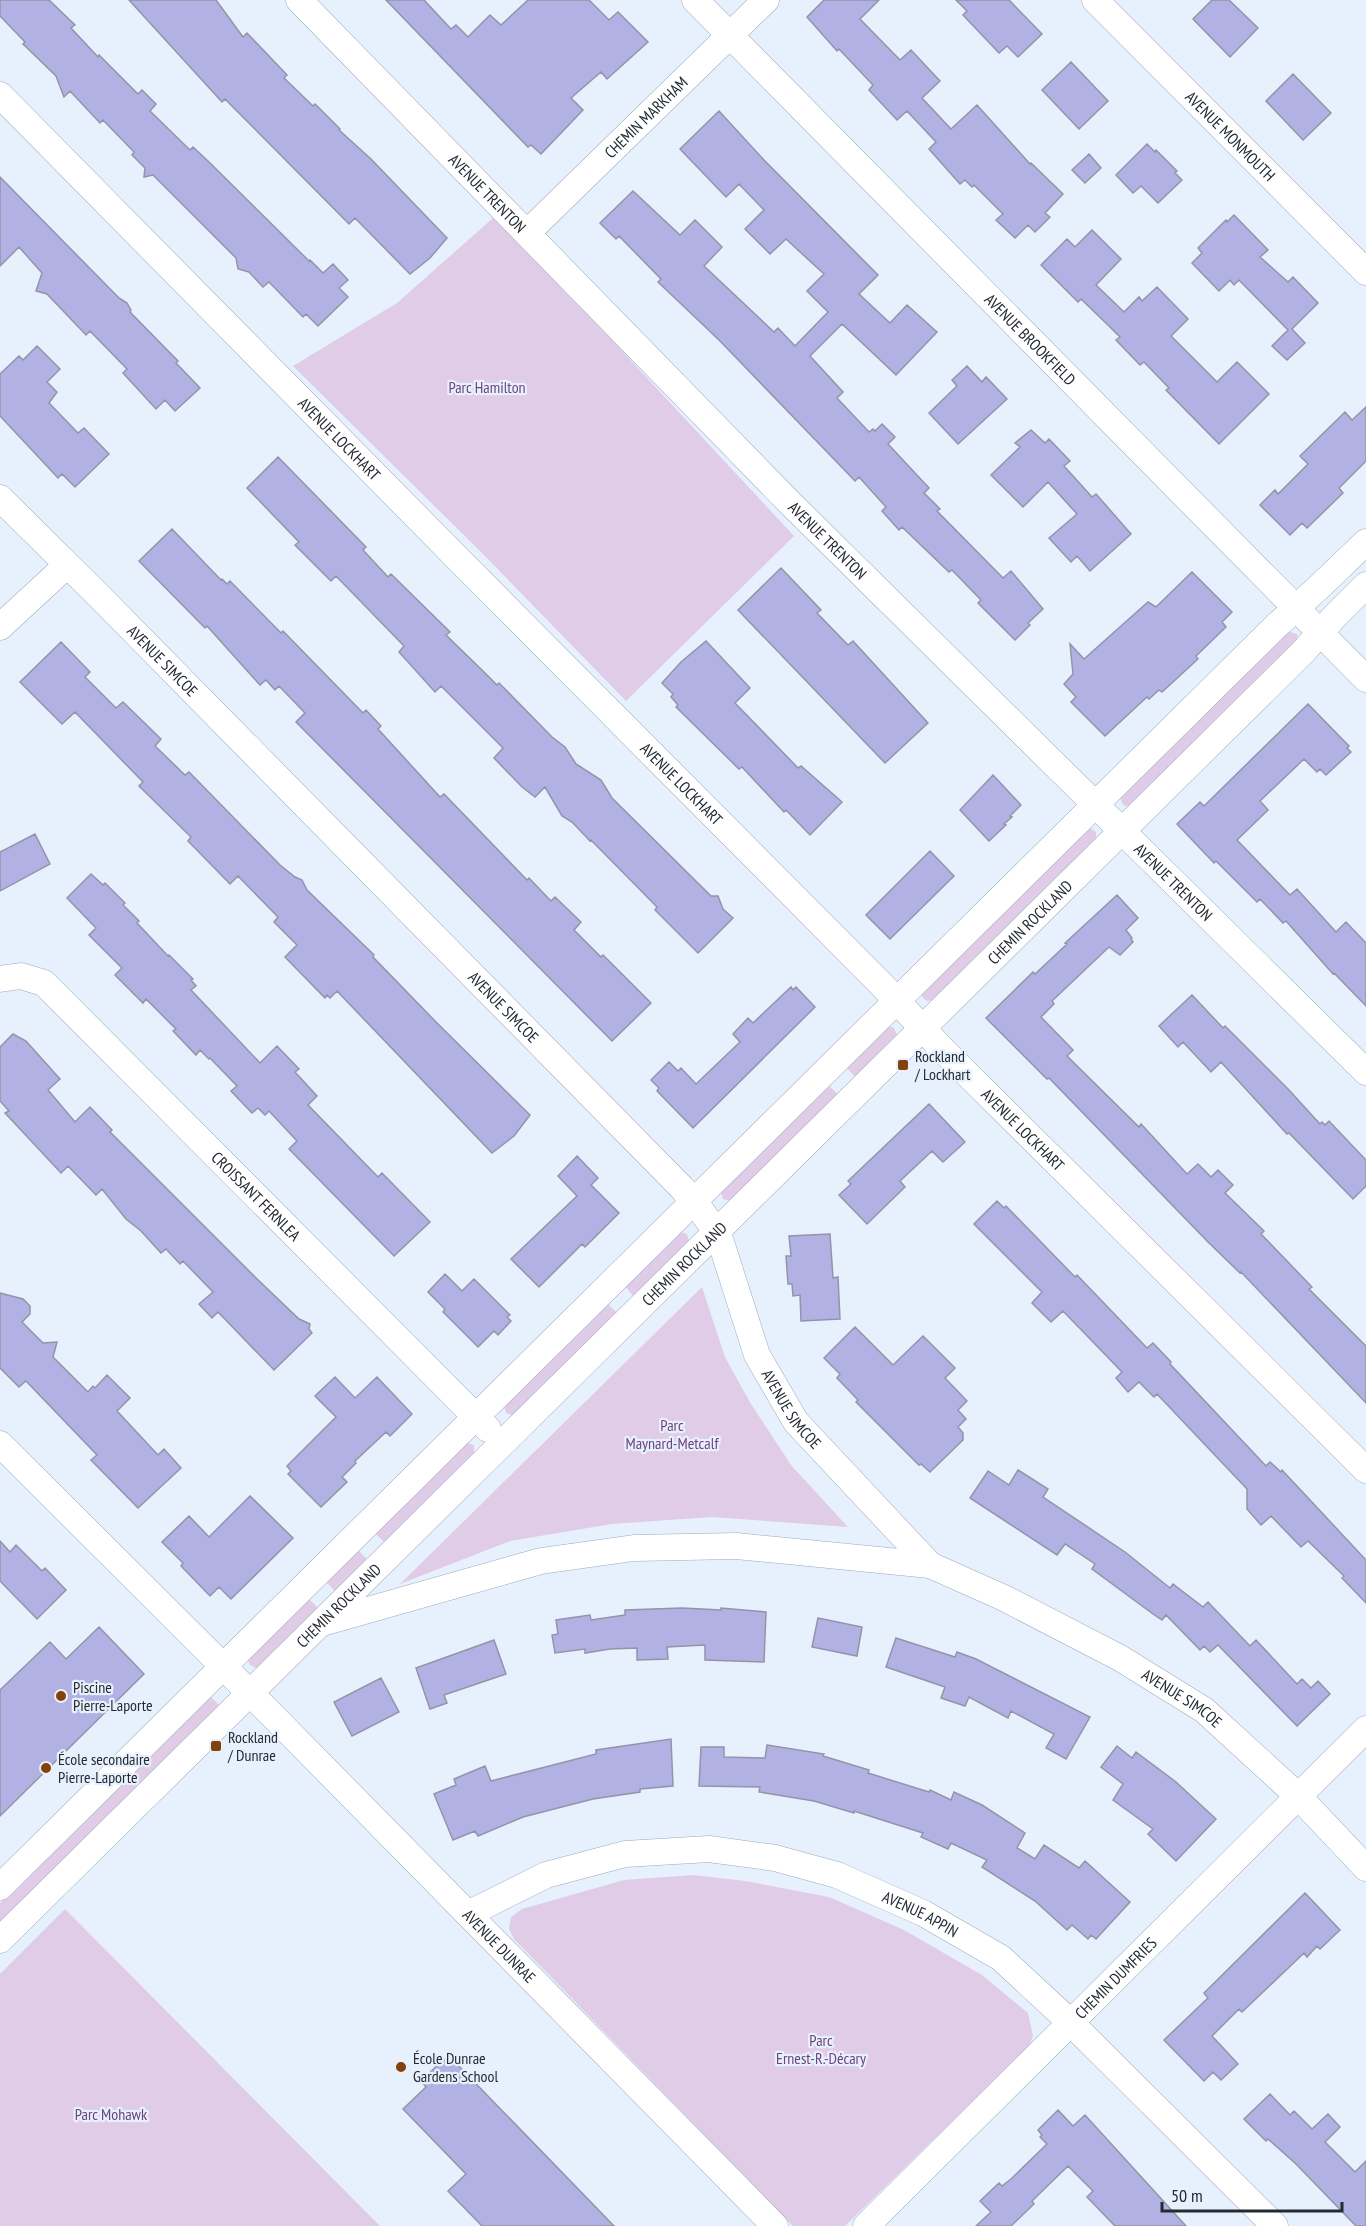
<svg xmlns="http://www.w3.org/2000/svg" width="1366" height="2226" font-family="'PT Sans Narrow',sans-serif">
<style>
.green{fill:#e1cce8}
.building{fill:#b2b1e4;stroke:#9493a9;stroke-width:1.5}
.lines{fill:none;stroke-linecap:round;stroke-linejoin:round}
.minor-casing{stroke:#9cabbd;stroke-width:27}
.minor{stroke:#fff;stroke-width:26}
.poi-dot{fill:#83420c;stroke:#e7f1fd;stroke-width:2}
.labels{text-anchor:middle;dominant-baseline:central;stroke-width:4.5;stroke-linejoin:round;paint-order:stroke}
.street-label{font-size:16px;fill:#242a31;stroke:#e7f1fd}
.park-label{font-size:16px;fill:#6f437d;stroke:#e7f1fd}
.poi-label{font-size:16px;fill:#242a31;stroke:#e7f1fd;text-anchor:start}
</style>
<rect width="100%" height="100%" fill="#e7f1fd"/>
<path class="green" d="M493,218L610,338L794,536L626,701L486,557L293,366L397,303Z
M1287,631L1297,634L1298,641L1132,805L1125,806L1122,803L1120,797Z
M1090,828L1096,832V839L934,1000L927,1001L922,997V993L1086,829Z
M887,1026L894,1028L897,1035L856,1078L846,1067Z
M828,1085L839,1095L730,1201L723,1199L721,1193L723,1190Z
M681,1232L687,1234L689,1241L634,1297L625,1286Z
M702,1287L725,1357L751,1404L791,1465L848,1527L712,1517L612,1524L510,1541L400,1584Z
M607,1303L617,1313L514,1416L506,1413L504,1406Z
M467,1443L474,1445V1454L385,1543L375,1533Z
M358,1550L368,1560L336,1592L325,1581Z
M308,1598L319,1609L259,1668H256L250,1665L248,1660Z
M209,1695L220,1706L0,1924V1903Z
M693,1875L745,1881L829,1897L904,1930L982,1975L1028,2013L1033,2036L1029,2046L845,2226H793L514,1939L509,1929L511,1917L522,1909L624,1880Z
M65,1909L380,2226H0V1974Z"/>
<path class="building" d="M0,0H49L75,25L71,28L98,57L99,55L138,94L142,90L156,104L150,111L190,150L193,147L209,162L309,261L310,260L323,273L333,264L348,280L339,288L348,297L318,326L306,314L303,317L269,282L263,287L249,272L238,269L236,258L153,175L144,177L145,168L132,155L134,152L103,120L100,123L70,91L64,97L56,76L23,44L25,42L0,16Z
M129,0H216L243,37L247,33L287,75L284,78L313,106L315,104L340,129L339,130L371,159L447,238L430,258L410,274L355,218L349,224L225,99L222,102Z
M386,0H424L451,29L456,25L468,37L490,15L501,25L528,0H589L609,20L618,12L648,42L607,79L601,72L571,98L583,110L541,154L531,145L528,147Z
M824,0H879L860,19L900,60L911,50L940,81L922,98L951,129L977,105L1030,164L1031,163L1063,194L1045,213L1050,217L1035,232L1028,225L1015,238L996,220L1003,214L974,185L972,187L965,180L960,184L929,149L936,142L907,111L897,120L869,90L873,85L839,49L837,51L807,17Z
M956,0H1009L1042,34L1018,57L1007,46L999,53L963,15L967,11Z
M1212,0H1229L1258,28L1230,57L1193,19Z
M1071,62L1108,101L1079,129L1042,90Z
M1293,74L1331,113L1303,140L1266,101Z
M719,111L764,160L878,275L859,294L890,323L907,305L937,332L896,375L842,324L810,356L843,392L837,398L869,432L873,429L875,431L882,424L895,437L888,444L929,488L924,493L940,509L937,511L1003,578L1011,571L1043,609L1028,623L1030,625L1015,640L978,603L981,600L952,570L949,572L902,527L899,530L882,511L886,507L859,477L855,481L719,340L658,282L661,279L619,236L616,239L600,223L633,191L680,235L695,220L722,247L704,266L774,332L778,328L795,346L828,312L807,291L824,274L786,239L770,254L745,229L764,210L739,184L726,197L680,149Z
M1147,144L1155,152L1156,150L1177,171L1175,173L1182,180L1158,203L1141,186L1133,193L1116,175Z
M1089,154L1101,168L1085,183L1072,170Z
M0,177L119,298L127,303L131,310L130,312L178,361L176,363L200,388L175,411L165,400L156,409L123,373L127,369L90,331L86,335L47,294L36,291L42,273L19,247L0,266Z
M1234,215L1268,250L1260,257L1288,282L1293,277L1318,303L1292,329L1305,343L1287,360L1272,346L1288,330L1239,280L1234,285L1230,280L1219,291L1192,263L1202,253L1198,248L1226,220L1227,222Z
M1092,230L1121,259L1096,285L1124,312L1139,297L1142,301L1157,287L1188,319L1171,336L1217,382L1237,362L1269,394L1219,444L1166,390L1169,388L1144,362L1140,365L1116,340L1120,337L1109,326L1081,299L1078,302L1041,265L1067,239L1075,247Z
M37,346L60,369L47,382L57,392L49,403L78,433L84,428L109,454L75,487L62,474L58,478L0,416V374L19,356L23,360Z
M967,366L982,382L986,377L1007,399L958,444L929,413L957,386L952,380Z
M1366,407V461L1339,488L1343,493L1307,528L1302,523L1290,535L1260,505L1275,490L1278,494L1308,464L1300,456L1345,412L1352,420Z
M1031,430L1045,443L1049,439L1070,461L1064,466L1092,497L1096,494L1131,534L1090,571L1077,556L1071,562L1049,538L1077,514L1048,482L1023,507L991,475L1020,447L1015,443Z
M278,457L366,547L363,550L388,577L391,574L450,632L446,635L483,671L497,685L499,683L502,686L552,737L565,747L576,764L601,780L612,798L711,896H718L723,909L733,918L698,953L655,910L657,907L591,840L590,841L572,822L562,816L545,787L535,797L522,787L494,758L503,748L441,686L435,692L399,652L404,646L336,576L331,581L295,545L299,542L247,488Z
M172,529L221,580L222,579L227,584L230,581L281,633L283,631L363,713L366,710L381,726L378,729L440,797L444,794L527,880L529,878L551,901L555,897L581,922L574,930L601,957L603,955L651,1003L612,1041L296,722L305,713L279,686L275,690L266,680L260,685L207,626L205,628L139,561Z
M781,568L821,610L817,613L848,645L853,641L928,723L885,763L738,610Z
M1192,572L1232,612L1222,622L1226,627L1196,656L1198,659L1162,692L1159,690L1149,699L1147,697L1105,736L1071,702L1076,697L1064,684L1073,674L1070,644L1084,659L1148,602L1156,607Z
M706,641L750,688L735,703L798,768L801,766L842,802L810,835L786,810L784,812L742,767L739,769L676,707L678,705L671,697L673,694L662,683L681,662Z
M61,642L90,672L85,677L116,708L123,702L161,739L155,746L185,775L189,772L280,865L295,877L302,880L307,890L374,955L373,957L435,1021L530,1115L514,1136L492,1153L337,991L330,998L327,995L325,998L285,957L297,945L274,922L278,917L238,876L230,884L188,841L191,837L141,788L139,786L143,782L75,712L62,724L20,682Z
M1308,704L1349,746L1347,748L1351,752L1326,775L1320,769L1317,772L1304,759L1260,801L1268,810L1237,840L1290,895L1297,889L1336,932L1346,922L1366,943V1006L1334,973L1333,974L1286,921L1283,923L1260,899L1257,902L1216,861L1214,863L1177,824L1200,802L1204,806Z
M993,775L1021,805L1010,816L1012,817L1004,824L1006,825L989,841L960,810Z
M35,834L50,864L0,891V852Z
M930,851L954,876L890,939L866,915Z
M91,874L103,885L105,883L125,903L123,905L139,921L137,923L168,956L169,955L193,979L191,980L196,986L191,990L260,1063L277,1046L299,1069L295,1072L317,1096L308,1105L378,1177L382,1173L430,1222L394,1256L289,1149L297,1141L269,1111L265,1115L258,1108L252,1113L231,1091L237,1086L210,1058L209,1059L200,1050L196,1055L173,1031L176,1029L146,999L143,1003L115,975L122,968L89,935L96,928L67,898Z
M1117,895L1138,918L1126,930L1132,938L1131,939L1133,942L1120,955L1109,947L1052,1001L1054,1004L1041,1017L1073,1050L1067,1056L1139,1127L1141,1124L1187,1174L1198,1164L1211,1177L1218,1170L1233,1185L1225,1193L1264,1231L1261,1234L1312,1287L1309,1289L1366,1346V1403L1241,1272L1240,1273L1208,1242L1049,1078L1047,1079L986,1018L1033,972L1035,974L1067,944L1065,943Z
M791,987L793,990L796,987L815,1007L693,1128L657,1091L659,1088L651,1080L669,1062L678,1071L681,1068L696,1084L740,1042L733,1034L748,1018L753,1023Z
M1192,995L1223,1028L1225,1026L1289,1090L1320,1124L1322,1122L1325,1125L1329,1121L1366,1160V1186L1353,1199L1289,1133L1287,1134L1221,1062L1211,1072L1183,1042L1178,1047L1159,1026Z
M13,1034L26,1041L60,1079L48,1090L75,1122L90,1107L112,1130L110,1132L255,1277L299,1319L310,1324L309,1329L312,1333L274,1370L218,1312L212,1318L199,1304L213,1292L183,1261L180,1264L166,1249L161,1253L141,1231L126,1219L102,1189L96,1195L68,1166L61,1173L5,1113L9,1111L0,1101V1047Z
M929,1104L965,1142L943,1162L932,1151L900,1181L905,1187L867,1224L839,1195L851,1184L848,1181Z
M577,1156L598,1178L591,1185L619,1213L585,1247L582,1244L539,1287L511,1259L577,1196L558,1176Z
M997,1201L1004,1208L1006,1206L1075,1277L1077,1275L1147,1348L1153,1343L1171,1362L1170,1364L1266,1466L1270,1462L1281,1472L1282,1470L1366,1560V1603L1342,1578L1344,1576L1308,1541L1301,1547L1271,1516L1261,1525L1247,1509V1489L1157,1394L1154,1397L1139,1382L1128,1392L1116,1378L1122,1372L1063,1311L1051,1322L1032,1303L1042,1292L974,1224Z
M830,1234L833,1278L838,1277L840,1319L801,1321L800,1295L793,1296L792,1284H788L786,1256H791L789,1236Z
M445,1274L462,1291L474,1279L510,1315L507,1317L511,1321L498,1335L494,1331L478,1347L443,1312L445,1309L428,1292Z
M0,1293L23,1299L30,1306V1314L22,1322L43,1343L57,1342L53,1357L88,1392L93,1386L95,1388L107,1375L130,1398L117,1411L158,1455L164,1449L181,1468L138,1508L91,1460L97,1455L26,1381L19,1387L0,1368Z
M855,1327L893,1365L923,1336L955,1368L945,1378L967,1401L958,1410L966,1419L958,1427L963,1433V1440L930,1472L921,1464L919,1465L856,1402L858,1400L837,1378L840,1374L824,1358Z
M335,1377L355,1398L377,1377L412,1414L390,1436L386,1432L355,1461L356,1463L342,1477L347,1482L321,1507L288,1474L291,1471L287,1466L336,1417L315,1396Z
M1018,1470L1048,1489L1043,1497L1125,1552L1170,1588L1173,1584L1203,1607L1208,1602L1250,1646L1256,1640L1297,1684L1302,1679L1311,1688L1318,1681L1330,1694L1297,1726L1218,1645L1210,1652L1204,1646L1200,1650L1166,1615L1162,1620L1153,1614L1092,1569L1095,1564L1065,1544L1057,1555L970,1498L988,1471L1009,1485Z
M250,1496L293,1538L231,1599L219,1587L210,1596L181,1566L183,1563L162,1542L189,1516L209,1537Z
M0,1541L10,1552L16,1545L42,1571L45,1568L66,1590L37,1619L0,1581Z
M682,1608L721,1610V1608L766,1612L764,1662L705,1660V1645L667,1647L668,1659L637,1660V1648L610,1649L585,1653V1649L555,1653L552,1635L558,1634L556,1620L590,1615L591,1620L625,1615V1610Z
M818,1618L862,1627L857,1656L812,1647Z
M99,1627L144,1674L0,1816V1690L50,1642L66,1659Z
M896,1638L955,1657L957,1652L976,1659L1090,1717L1066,1759L1046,1748L1054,1734L1011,1711L1008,1718L969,1697L965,1706L941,1698L945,1687L886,1667Z
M494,1640L506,1674L444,1695L447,1703L430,1709L416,1668Z
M381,1678L399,1712L352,1736L334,1702Z
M671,1739L673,1786L640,1789V1792L593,1799L523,1817L478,1836L475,1831L453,1840L434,1794L456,1785L454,1779L485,1766L491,1781L596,1754V1750Z
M767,1745L824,1754L823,1756L869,1770L868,1773L929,1792L930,1790L951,1800L954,1792L982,1805L1025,1833L1017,1848L1035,1859L1044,1845L1079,1868L1085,1861L1130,1902L1096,1939L1091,1935L1088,1939L1072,1925L1067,1930L1035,1901L982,1867L987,1860L951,1843L948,1849L921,1837L923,1833L854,1811V1813L814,1801L759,1792L760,1787L699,1786L701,1747H724V1757L765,1758Z
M1117,1746L1132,1758L1136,1752L1176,1782L1216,1819L1176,1861L1148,1834L1153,1829L1113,1800L1123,1784L1101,1767Z
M1305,1893L1340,1930L1320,1949L1317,1946L1307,1957L1304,1953L1242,2012L1239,2009L1212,2036L1238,2064L1221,2080L1213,2072L1204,2081L1164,2040L1208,1998L1204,1993Z
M444,2059L451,2066L455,2062L614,2226H482L448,2191L466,2174L403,2109L426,2087L421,2081Z
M1270,2094L1290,2115L1294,2111L1312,2129L1328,2114L1340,2127L1325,2142L1355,2172L1366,2161V2226H1356L1296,2164L1268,2139L1266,2141L1244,2119Z
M1058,2110L1073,2126L1085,2115L1186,2226H1115L1087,2197L1093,2191L1068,2166L1032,2201L1034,2204L1011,2226H976L991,2212L980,2201L999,2183L1002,2186L1011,2179L1047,2144L1040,2137L1042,2135L1038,2130Z"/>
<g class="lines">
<g class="minor-casing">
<g id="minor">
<path id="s1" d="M299,0L791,504L1366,1072"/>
<path id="s2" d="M695,0L1366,679"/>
<path id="s3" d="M1095,0L1366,272"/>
<path id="s4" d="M0,95L474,575L882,985L941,1048L1366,1470"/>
<path id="s5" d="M527,233L766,0"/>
<path id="s6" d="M0,498L99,596L682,1188L700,1209L719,1236L757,1355L796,1422L930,1565"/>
<path d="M0,627L67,565"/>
<path id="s7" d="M0,979L21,976L44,983L488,1429"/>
<path id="s8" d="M0,1444L271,1714L775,2226"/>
<path id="s9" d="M322,1623L541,1561L634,1548L736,1546L930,1565L1004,1598L1120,1658L1204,1710L1298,1796L1366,1868"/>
<path d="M0,1887L1276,626L1318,588L1366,542"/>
<path id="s10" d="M468,1914L546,1875L625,1854L709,1849L775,1858L837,1875L923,1913L1001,1958L1070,2022L1275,2226"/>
<path id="s11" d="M0,1940L1303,652L1335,616L1366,585"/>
<path id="s12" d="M866,2226L1366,1729"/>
</g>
</g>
<use href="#minor" class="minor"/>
</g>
<g class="poi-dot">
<rect x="897" y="1059" width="12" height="12" rx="3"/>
<circle cx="61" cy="1696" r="6"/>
<rect x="210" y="1740" width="12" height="12" rx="3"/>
<circle cx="46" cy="1768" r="6"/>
<circle cx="401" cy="2067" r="6"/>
</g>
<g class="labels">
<g class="street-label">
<text stroke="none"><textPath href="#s5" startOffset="166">CHEMIN MARKHAM</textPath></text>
<text stroke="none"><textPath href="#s3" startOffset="192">AVENUE MONMOUTH</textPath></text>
<text stroke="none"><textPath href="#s1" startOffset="270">AVENUE TRENTON</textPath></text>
<text stroke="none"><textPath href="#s2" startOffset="477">AVENUE BROOKFIELD</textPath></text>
<text stroke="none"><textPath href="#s4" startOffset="483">AVENUE LOCKHART</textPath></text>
<text stroke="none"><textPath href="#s1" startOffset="756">AVENUE TRENTON</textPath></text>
<text stroke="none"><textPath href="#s6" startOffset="230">AVENUE SIMCOE</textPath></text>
<text stroke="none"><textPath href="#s4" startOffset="969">AVENUE LOCKHART</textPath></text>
<text stroke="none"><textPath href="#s1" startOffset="1242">AVENUE TRENTON</textPath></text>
<text stroke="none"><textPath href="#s11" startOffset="1448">CHEMIN ROCKLAND</textPath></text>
<text stroke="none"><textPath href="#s6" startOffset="716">AVENUE SIMCOE</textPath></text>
<text stroke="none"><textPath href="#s4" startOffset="1455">AVENUE LOCKHART</textPath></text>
<text stroke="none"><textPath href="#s7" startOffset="346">CROISSANT FERNLEA</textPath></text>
<text stroke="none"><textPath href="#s11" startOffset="962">CHEMIN ROCKLAND</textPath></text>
<text stroke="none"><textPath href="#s6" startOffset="1220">AVENUE SIMCOE</textPath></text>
<text stroke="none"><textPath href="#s11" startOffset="476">CHEMIN ROCKLAND</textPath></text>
<text stroke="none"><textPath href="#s9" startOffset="904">AVENUE SIMCOE</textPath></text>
<text stroke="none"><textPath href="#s10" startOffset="476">AVENUE APPIN</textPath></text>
<text stroke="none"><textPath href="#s8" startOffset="708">AVENUE DUNRAE</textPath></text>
<text stroke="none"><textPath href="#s12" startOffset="352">CHEMIN DUMFRIES</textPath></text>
</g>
<g class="park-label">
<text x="487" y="387">Parc Hamilton</text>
<text x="672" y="1425">Parc<tspan x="672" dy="18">Maynard-Metcalf</tspan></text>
<text x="821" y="2040">Parc<tspan x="821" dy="18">Ernest-R.-Décary</tspan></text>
<text x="111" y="2114">Parc Mohawk</text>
</g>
<g class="poi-label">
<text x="915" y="1056">Rockland<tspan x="915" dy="18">/ Lockhart</tspan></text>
<text x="73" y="1687">Piscine<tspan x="73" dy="18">Pierre-Laporte</tspan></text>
<text x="228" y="1737">Rockland<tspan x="228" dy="18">/ Dunrae</tspan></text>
<text x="58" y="1759">École secondaire<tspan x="58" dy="18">Pierre-Laporte</tspan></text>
<text x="413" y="2058">École Dunrae<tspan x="413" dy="18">Gardens School</tspan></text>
</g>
</g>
<path d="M1162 2202v9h180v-9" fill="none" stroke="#242a31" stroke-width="3"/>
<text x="1171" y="2202" font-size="18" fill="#242a31" stroke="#e7f1fd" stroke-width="4.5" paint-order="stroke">50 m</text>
</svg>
